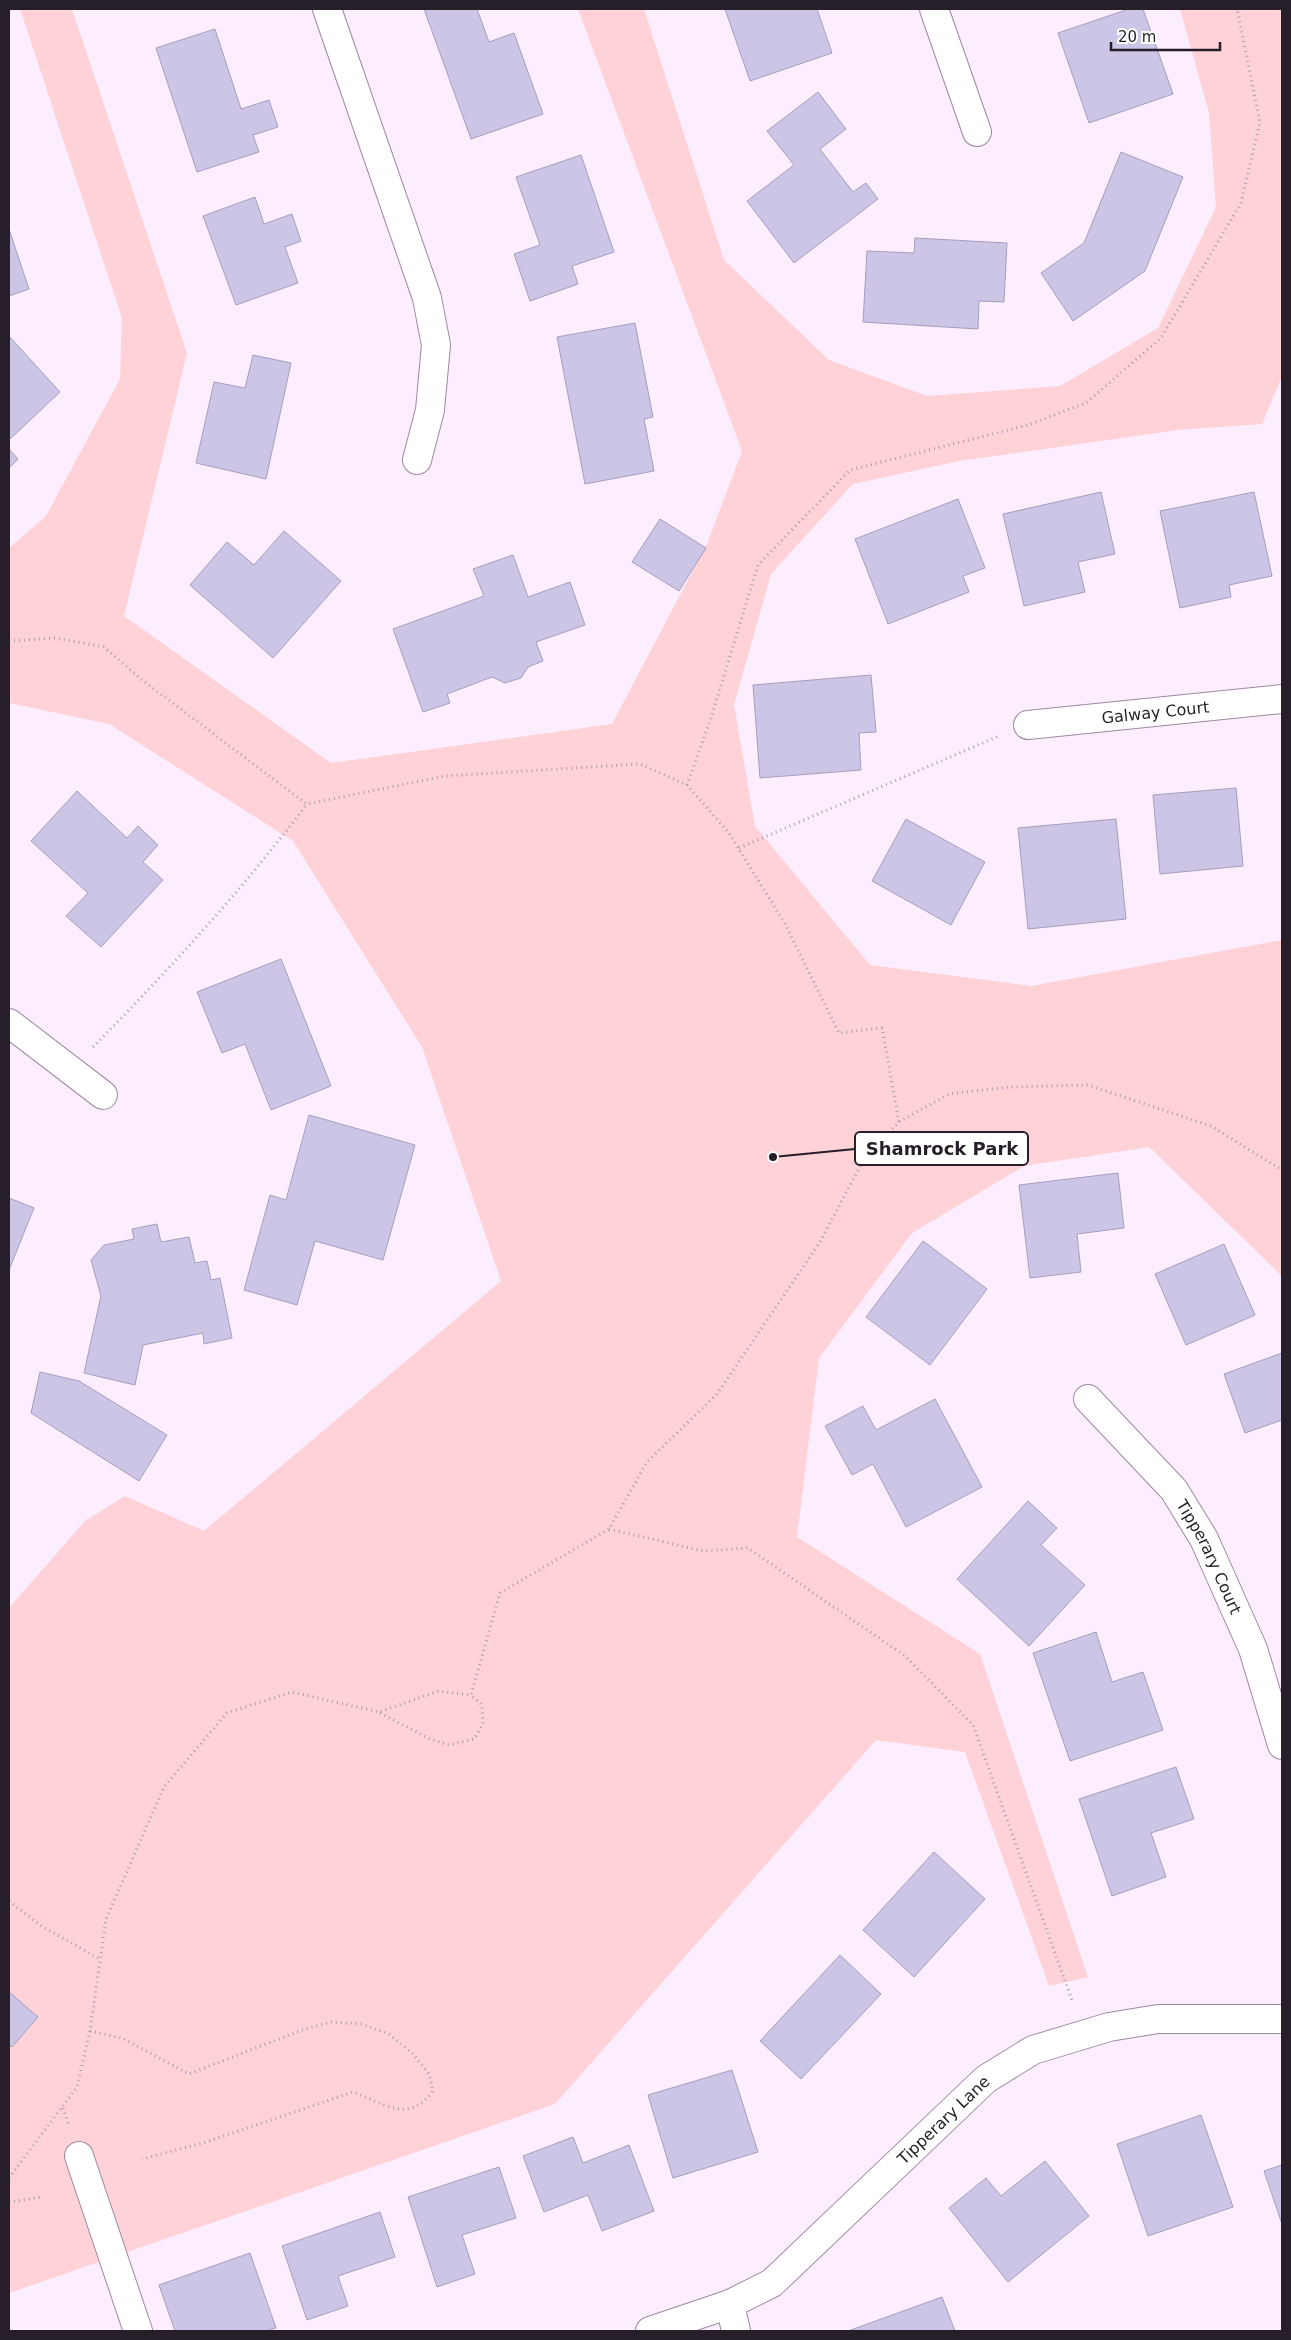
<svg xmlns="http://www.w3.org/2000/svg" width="1291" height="2340" font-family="'DejaVu Sans',sans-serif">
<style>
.green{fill:#fed2d6}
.building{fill:#ccc5e5;stroke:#a59ebd}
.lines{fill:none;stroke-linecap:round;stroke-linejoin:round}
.minor-casing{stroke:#9e88a2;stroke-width:30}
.path{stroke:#aa9eac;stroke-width:3;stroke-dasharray:1 4;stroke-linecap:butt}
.minor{stroke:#fff;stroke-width:28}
.labels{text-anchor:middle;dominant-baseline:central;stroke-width:4.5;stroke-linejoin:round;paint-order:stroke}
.street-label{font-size:16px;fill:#261e28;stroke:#fff}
.leader{fill:none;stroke:#261e28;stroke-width:2}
.callout-dot{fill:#261e28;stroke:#fff;stroke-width:2}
.callout{fill:#fff;stroke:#261e28;stroke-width:2}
.callout-label{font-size:18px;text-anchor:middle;font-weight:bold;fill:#261e28}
</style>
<rect width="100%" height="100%" fill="#fceefe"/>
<path class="green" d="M20,9H72L187,353L124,616L331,763L612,724L707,544L742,451L578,9H644L724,260L829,360L927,396L1060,386L1158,328L1216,207L1209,113L1180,9H1282V376L1262,424L1178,430L959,461L853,484L771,574L734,705L755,826L870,965L1031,986L1282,940V1276L1149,1147L1024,1166L912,1233L819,1358L797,1537L980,1654L1088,1977L1049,1986L965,1752L876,1740L555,2104L9,2293V1608L85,1521L125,1496L204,1531L501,1281L422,1047L293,841L109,724L9,703V548L46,516L120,379L122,318Z"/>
<path class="building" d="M424,9H477L489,42L514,33L543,114L471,139Z
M725,9H817L832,53L750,81Z
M1129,9H1143L1173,94L1089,123L1058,33Z
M215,29L241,109L269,100L278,127L253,135L259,152L197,172L156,48Z
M818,92L846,129L820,149L853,192L866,183L878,199L794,263L747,201L794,165L767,131Z
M1121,152L1183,177L1145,271L1073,321L1041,273L1084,243Z
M581,155L614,252L572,266L578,284L530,301L514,254L540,245L516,177Z
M255,197L264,224L292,214L301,241L285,247L298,283L236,305L203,216Z
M9,229L29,289L9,296Z
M915,238L1007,243L1004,302L979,301L978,329L863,322L867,251L914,253Z
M635,323L653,417L644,419L654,471L585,484L557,337Z
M9,336L60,392L9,440Z
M253,355L291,363L266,479L196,463L214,382L245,388Z
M9,449L18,459L9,468Z
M1101,492L1115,554L1078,562L1085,592L1024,606L1003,514Z
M1254,492L1272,576L1229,585L1231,597L1180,608L1160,511Z
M958,499L985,568L963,576L969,592L888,624L855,539Z
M660,519L706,548L679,591L632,562Z
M284,531L341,581L273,658L190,585L227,542L254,565Z
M513,555L528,597L570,582L585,625L536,642L543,661L528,667L521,678L505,683L492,677L447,694L450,703L423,712L393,629L484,596L473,569Z
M871,675L876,732L859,733L861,770L760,778L753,685Z
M1236,788L1243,866L1160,874L1153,795Z
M77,791L127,838L138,826L158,845L143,862L163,880L101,947L66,916L88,893L31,841Z
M906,819L985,862L951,925L872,881Z
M1116,819L1126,919L1028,929L1018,828Z
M281,959L331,1086L271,1110L245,1044L222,1053L197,992Z
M309,1115L415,1145L383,1260L315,1241L297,1305L244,1290L270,1195L286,1200Z
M1118,1173L1124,1228L1077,1234L1081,1272L1030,1278L1019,1185Z
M9,1198L34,1208L9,1270Z
M157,1224L161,1242L189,1237L195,1263L207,1261L211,1280L220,1278L232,1338L204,1344L203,1333L143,1345L135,1385L84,1373L101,1296L91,1260L104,1245L134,1239L132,1229Z
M923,1241L987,1289L930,1365L866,1317Z
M1224,1244L1255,1315L1186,1345L1155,1274Z
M1282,1353V1420L1245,1433L1224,1374Z
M40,1372L79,1381L167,1435L139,1481L31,1413Z
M935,1399L982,1487L906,1527L873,1464L852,1475L825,1426L863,1406L876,1430Z
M1028,1501L1057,1528L1041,1545L1085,1585L1029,1646L957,1579Z
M1096,1632L1112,1682L1143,1672L1163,1730L1070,1761L1033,1653Z
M1176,1767L1194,1819L1151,1833L1166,1877L1112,1896L1079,1799Z
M934,1852L985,1899L914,1977L863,1930Z
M840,1955L881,1994L801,2079L760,2041Z
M9,1992L38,2017L12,2047L9,2045Z
M732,2070L758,2152L673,2178L648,2095Z
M1201,2115L1233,2207L1148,2236L1117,2144Z
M573,2137L583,2163L629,2145L654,2211L602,2231L588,2195L544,2212L523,2156Z
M1045,2161L1089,2216L1008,2282L949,2208L986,2178L1001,2196Z
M1282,2165V2224L1264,2171Z
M499,2167L516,2218L462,2235L475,2274L437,2287L408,2197Z
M380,2212L395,2257L338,2276L348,2306L307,2320L282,2246Z
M250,2253L276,2328L266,2331H175L159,2285Z
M942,2297L955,2331H848Z"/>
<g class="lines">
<g class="minor-casing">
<g id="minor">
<path d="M327,9L427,298L436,345L430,410L417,460"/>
<path d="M934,9L977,132"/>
<path id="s1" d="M1028,725L1282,699"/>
<path d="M9,1023L103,1095"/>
<path id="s2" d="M1088,1399L1174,1490L1204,1539L1253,1649L1282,1745"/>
<path d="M79,2156L138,2331"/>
<path d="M730,2304L736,2331"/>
<path id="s3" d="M650,2331L730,2304L772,2283L986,2079L1033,2050L1109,2027L1158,2019H1282"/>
</g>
</g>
<path class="path" d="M9,641L55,638L104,647L142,680L307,804L445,776L640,764L687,785L729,833L785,924L839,1033L882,1028L899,1122
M687,785L710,721L758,565L850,470L1028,425L1086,403L1161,338L1241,203L1260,122L1237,9
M739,848L999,736
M93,1047C168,971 243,889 307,804
M609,1529L703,1551L748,1548L905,1656L973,1725L1073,2003
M380,1713L430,1739L449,1745L474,1739L483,1724L482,1705L471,1695
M9,1901L43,1927L100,1959
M90,2031L122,2038L189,2074L302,2030L331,2022L362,2024L389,2034L412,2053L429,2074L433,2091C407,2125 385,2103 353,2092L203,2143L142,2159
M63,2108L69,2126
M9,2178L77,2087L90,2031L106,1919L164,1787L227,1713L292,1692L379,1712L439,1691L471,1695L500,1593L609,1529L647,1462L717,1394L820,1242L865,1157L899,1122L949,1094L1009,1087L1088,1085L1211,1126L1282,1170
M9,2202L42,2197"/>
<use href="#minor" class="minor"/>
</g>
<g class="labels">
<g class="street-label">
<text stroke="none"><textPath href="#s1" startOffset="128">Galway Court</textPath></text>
<text stroke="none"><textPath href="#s2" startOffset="201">Tipperary Court</textPath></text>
<text stroke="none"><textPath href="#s3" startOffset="368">Tipperary Lane</textPath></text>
</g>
</g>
<path class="leader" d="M773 1157L855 1149"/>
<circle class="callout-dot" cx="773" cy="1157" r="5"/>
<rect class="callout" x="855" y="1132" width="173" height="33" rx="5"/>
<g class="callout-label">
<text x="942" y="1155">Shamrock Park</text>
</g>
<rect width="1291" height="2340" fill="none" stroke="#261e28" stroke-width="20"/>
<path d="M1111 42v8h109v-8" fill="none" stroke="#261e28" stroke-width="2.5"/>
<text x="1118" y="42" font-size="15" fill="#261e28" stroke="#ffffff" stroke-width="4" paint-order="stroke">20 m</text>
</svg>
